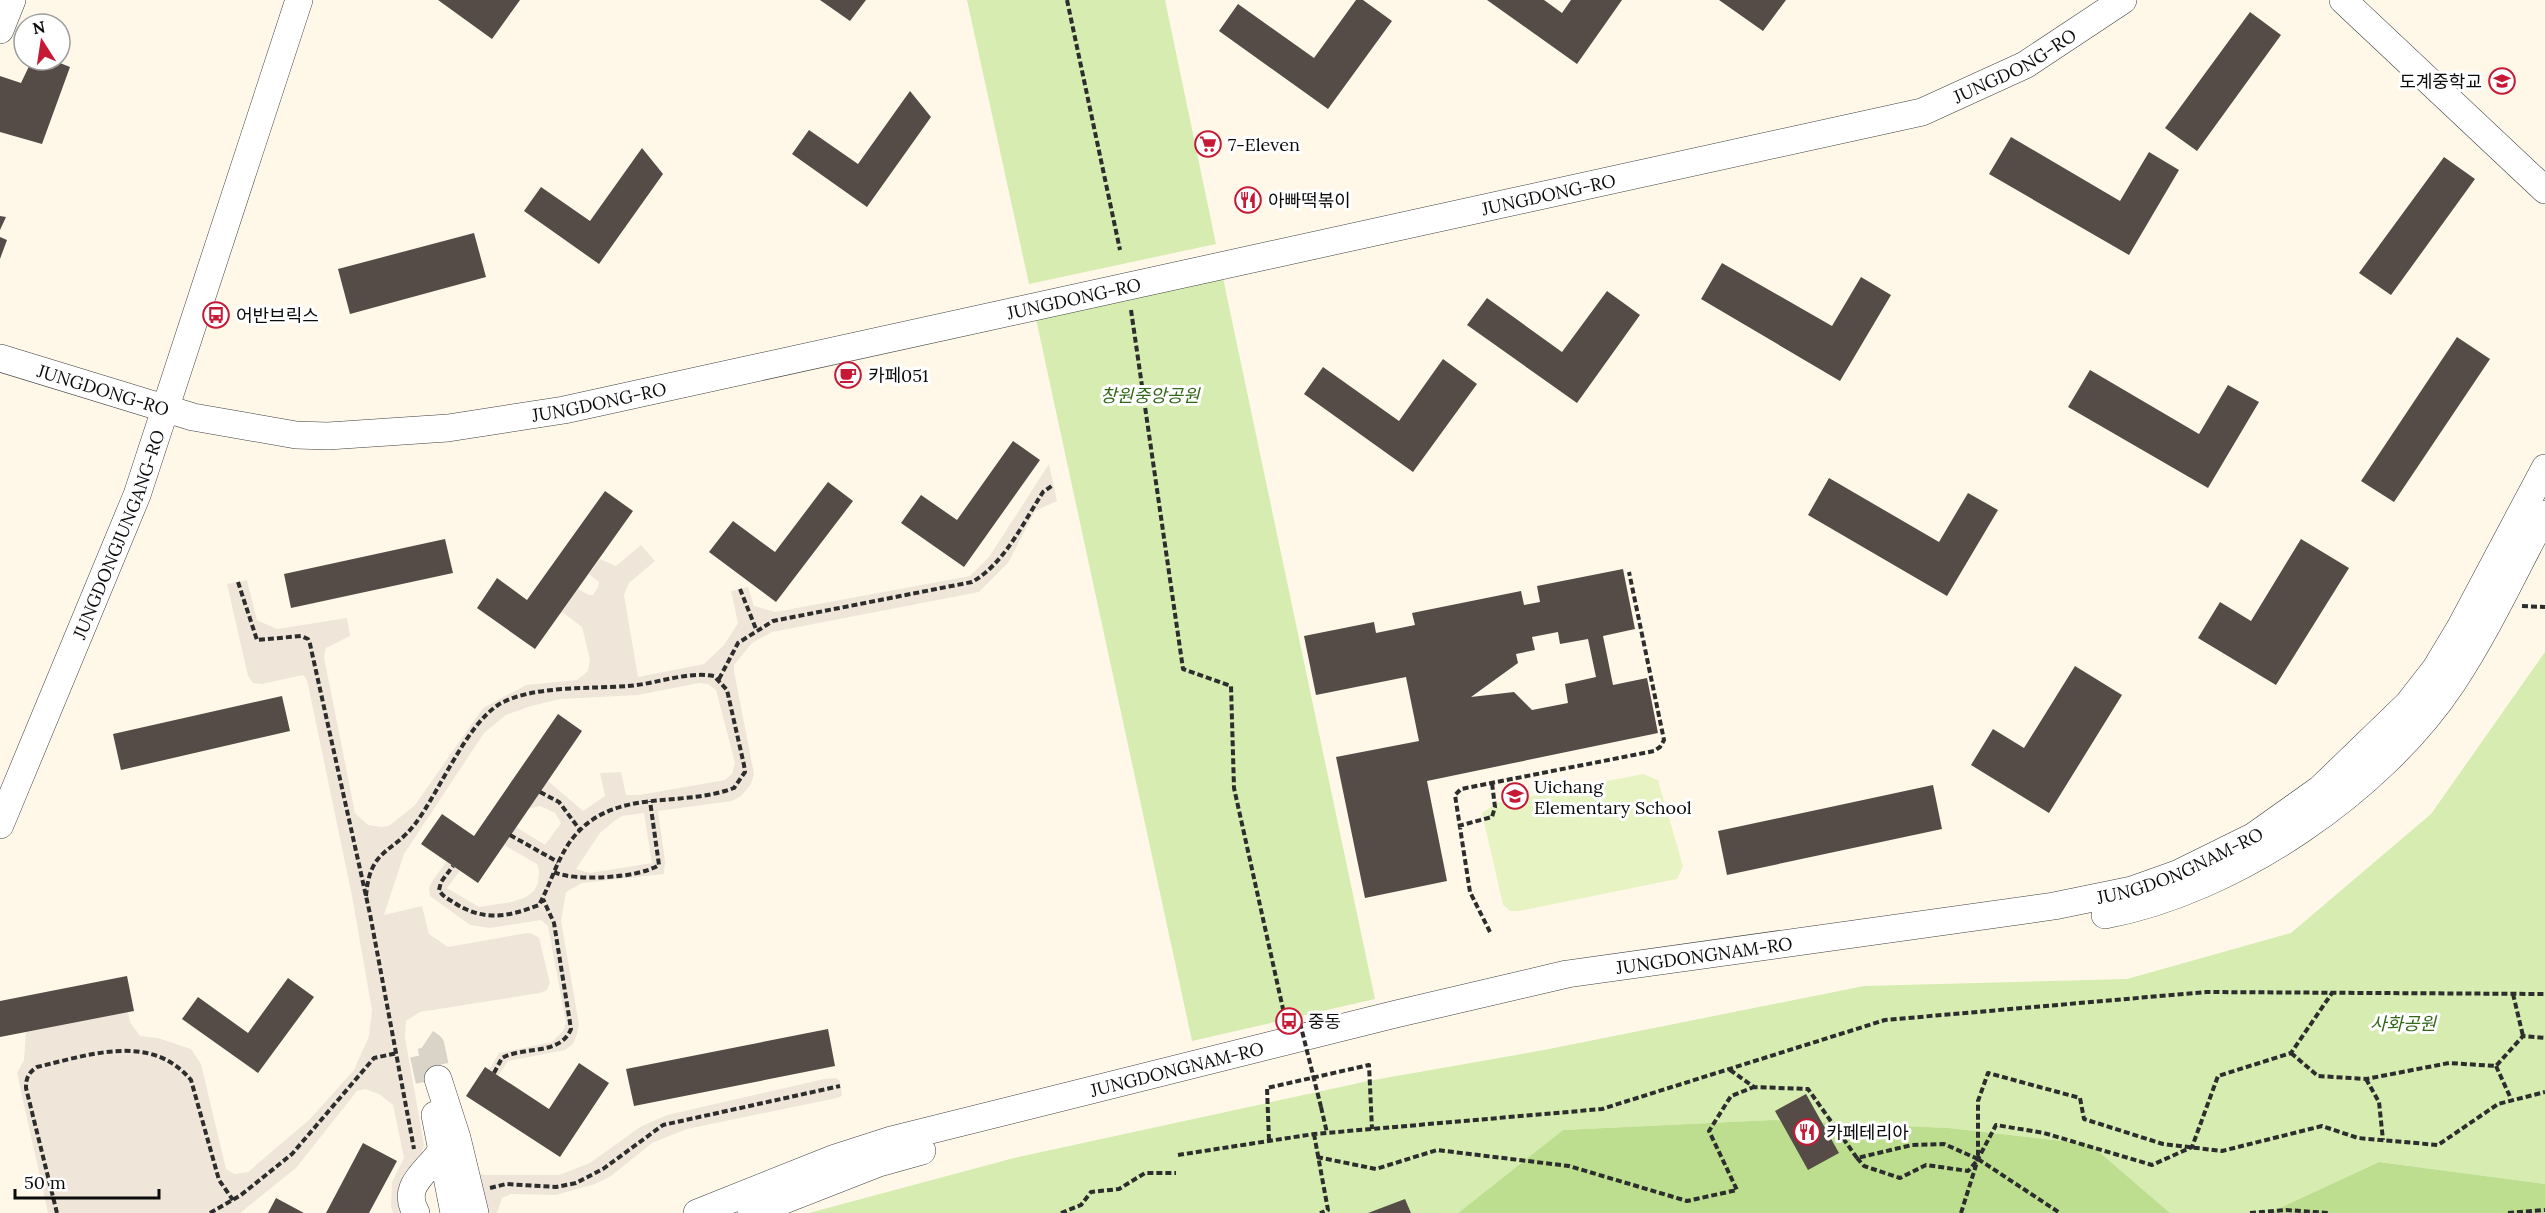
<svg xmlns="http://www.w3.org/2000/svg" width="2545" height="1213" font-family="Lora,'Noto Sans KR',serif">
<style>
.green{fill:#d6ecb0}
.forest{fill:#bcde8e}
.pitch{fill:#e8f3c3}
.plaza{fill:#efe6d9;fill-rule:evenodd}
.building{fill:#554b47;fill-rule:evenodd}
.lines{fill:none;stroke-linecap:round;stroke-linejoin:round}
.minor-tunnel{stroke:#dad4c8;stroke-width:27;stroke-dasharray:27 14;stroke-linecap:butt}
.minor-casing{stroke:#3e3e3e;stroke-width:28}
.path{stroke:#2d2d2d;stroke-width:4;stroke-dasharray:6 3;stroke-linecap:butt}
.minor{stroke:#fff;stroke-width:27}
.path-bridge{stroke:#2d2d2d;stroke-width:4;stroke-dasharray:6 3;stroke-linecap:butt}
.labels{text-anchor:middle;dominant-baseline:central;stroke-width:6;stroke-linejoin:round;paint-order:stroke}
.street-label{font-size:18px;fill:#0b0b0b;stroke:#fff}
.poi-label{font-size:18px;fill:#0b0b0b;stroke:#fff;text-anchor:start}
.park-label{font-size:18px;font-style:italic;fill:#316717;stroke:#fff}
</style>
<rect width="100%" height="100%" fill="#fff8e9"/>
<path class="green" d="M967,0H1165L1216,244L1029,284Z
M1223,278L1375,999L1192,1041L1036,319Z
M2545,652V1184L2379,1162L2269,1213H2170L2090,1144L1949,1128L1772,1120L1563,1130L1458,1213H809L1014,1158L1368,1081L1544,1050L1864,986L2127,979L2291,933L2431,814Z"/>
<path class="forest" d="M1772,1120L1949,1128L2090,1144L2170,1213H1458L1563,1130Z
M2379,1162L2545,1184V1213H2269Z"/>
<path class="pitch" d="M1643,774L1658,780L1683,866L1677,879L1519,911H1510L1503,905L1482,813L1496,803Z"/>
<path class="plaza" d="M1049,464L1057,501L1035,511L1008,563L979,592L772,632L752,643L734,665V671L754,774L751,784L741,796L732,801L658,811L665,861L664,874L582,883L566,892L561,921L579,1024L577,1034L573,1044L565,1050L508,1061L498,1076L489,1070L499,1053L552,1042L563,1031L566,1023L548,926L541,920L490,928L470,925L430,896L429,888L433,880L447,861L460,871L447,888L479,907L512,902L526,897L534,891L538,883L539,871L537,864L504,845L516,827L545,845L561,823L555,813L547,809L540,806L528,809L548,781L583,811L605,796L600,773L621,772L626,795H639L725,780L732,774L735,763L716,690L708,684L699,683L638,695L560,699L531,706L506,715L484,733L404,854L384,915L422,906L429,934L448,947L527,933L533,934L539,938L550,983L547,990L540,993L420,1012L406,1021L405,1037L424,1145L406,1213H393L391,1207L392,1182L404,1158L393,1105L379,1094L365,1089L357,1091L296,1168L240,1213H48L17,1073L24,1060L26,1032L128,1012L130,1022L140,1036L158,1038L191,1049L201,1064L226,1169L235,1174L248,1172L310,1119L354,1070L369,1036L372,1010L352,896L307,680L303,675L262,684L253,683L248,676L227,584L247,580L257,620L277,629L347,618L350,636L326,648L324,657L355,813L368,825L381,827L389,826L415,805L483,708L526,685L577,680L588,671L590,659L582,627L562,612L578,589L589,595H593L598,587L599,582L589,574L600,559L616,566L641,545L655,561L629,583L624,595L638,677L704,664L724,645L738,623L731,591L748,587L754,606L775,612L970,576L989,557ZM644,813L652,863L590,873L576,869L600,833L613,822L622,816Z
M836,1078L840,1081L842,1096L837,1098L687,1129L652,1143L611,1176L595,1184L556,1195L511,1194L502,1198L497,1213H483L475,1172L485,1175H559L590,1163L640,1127L667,1115L824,1079Z"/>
<path class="building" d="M438,0H520L492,39Z
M820,0H866L850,21Z
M1356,0H1363L1392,21L1328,109L1219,31L1238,4L1314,58Z
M1487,0H1544L1562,13L1571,0H1622L1577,64Z
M1719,0H1786L1763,31Z
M2250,12L2281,35L2197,151L2165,128Z
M60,42L68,43L60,63L70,67L42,144L0,132V76L21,83L32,60H60Z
M910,91L931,117L867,207L792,154L809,130L858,164Z
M2011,137L2120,201L2149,152L2179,170L2129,255L1989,174Z
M642,148L663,174L599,264L524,211L541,187L590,221Z
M2444,157L2475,179L2391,295L2359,273Z
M0,216L6,217L0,230Z
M474,233L486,277L350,314L338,269Z
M0,237L7,240L0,259Z
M1722,263L1832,326L1861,277L1891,295L1840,381L1701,299Z
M1607,291L1640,315L1577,403L1467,325L1487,298L1562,352Z
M2457,337L2490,359L2394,502L2361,481Z
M1443,359L1477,384L1413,472L1304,394L1323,367L1399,421Z
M2090,370L2199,434L2228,385L2259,402L2208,488L2068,407Z
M1013,441L1040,460L964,567L901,523L921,495L957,520Z
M1829,478L1939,542L1968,493L1998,510L1947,596L1808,515Z
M828,482L853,501L776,602L709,552L733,521L775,552Z
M605,491L633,511L535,649L477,608L497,578L527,600Z
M445,539L453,573L291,608L284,574Z
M2301,539L2349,568L2276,685L2198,638L2220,602L2251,621Z
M1623,569L1635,629L1603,636L1613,685L1647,678L1658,733L1427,781L1447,881L1365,898L1336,757L1419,741L1406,677L1316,695L1304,636L1374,622L1376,633L1415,625L1412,613L1521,591L1524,605L1540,602L1537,586ZM1558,632L1560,644L1588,639L1596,677L1565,684L1568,703L1532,710L1514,692L1471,697L1518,663L1516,654L1535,650L1532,637Z
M2075,666L2122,695L2049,813L1971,765L1993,729L2024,748Z
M282,696L290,731L121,770L113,734Z
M558,714L582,731L478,883L421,844L442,814L474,836Z
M1933,785L1942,829L1727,875L1718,831Z
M127,976L134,1011L0,1037V1001Z
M288,978L314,997L258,1073L182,1019L198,997L248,1033Z
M828,1029L835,1066L634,1106L626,1069Z
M579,1063L609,1083L560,1157L466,1096L485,1067L549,1109Z
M1806,1094L1839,1153L1808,1170L1775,1111Z
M363,1143L397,1161L369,1213H326Z
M276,1198L304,1213H268Z
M1405,1199L1411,1213H1368Z"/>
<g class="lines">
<path class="minor-tunnel" d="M429,1081L422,1048L425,1042L431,1046L438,1079"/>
<g class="minor-casing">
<g id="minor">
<path d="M2343,0L2545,190"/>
<path d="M0,30L12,0"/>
<path id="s1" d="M0,358L193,417L296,435L328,436L448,428L564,410L1922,112L2025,65L2123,0"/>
<path id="s2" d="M0,825L137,495L299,0"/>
<path d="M2105,915C2234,891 2381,791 2453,682C2488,629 2515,570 2545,514"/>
<path d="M438,1079L457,1138L475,1213"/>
<path d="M435,1115L454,1213"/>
<path d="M416,1213C400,1185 428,1172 441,1151"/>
<path id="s3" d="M697,1213L835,1158L891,1140L1396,1014L1567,974L2054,906L2132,890L2177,874L2254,836L2320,789L2408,704L2436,668L2460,628L2545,468"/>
<path d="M751,1213L879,1163L922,1151"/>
</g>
</g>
<path class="path" d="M1067,0L1120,250
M1131,310L1183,669L1231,686L1234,788L1285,1018
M238,582L257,640L301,636L308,639L310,644L370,914L414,1149
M740,589L756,629
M2522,606L2545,607
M719,679L738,643L773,621L972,582C1005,563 1023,523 1043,492L1053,485
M540,792L559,802L580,830
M1458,826L1492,817L1495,807L1492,783
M510,835L558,862
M554,872C575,882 639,878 659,865L650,801
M366,896C370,848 391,855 415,824C440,791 465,727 498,705C530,685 592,689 628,686C656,684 687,671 714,676L727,690L744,765L745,772L734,788C678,809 614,786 572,839C557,859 551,883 539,905C508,917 483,922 453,902C448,899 442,896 439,890L441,882L453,866
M1490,932L1470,892L1455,795L1461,789L1654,751L1660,747L1664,740L1629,572
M2513,994L2523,1036
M2291,1053L2318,1076L2366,1079L2449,1063L2496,1066L2523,1036L2545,1038
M2496,1066L2512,1101
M1730,1070L1754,1087L1808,1089L1857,1158L1912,1145L1944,1144L1978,1159V1101L1988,1073L2080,1098L2084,1119L2163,1144L2222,1151L2322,1126L2358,1138L2438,1145L2498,1104L2545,1092
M494,1073L502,1058C523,1046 560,1056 571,1029L554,923L543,899
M2366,1079L2379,1102L2383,1140
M1321,1107L1327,1133
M1314,1134L1328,1210L1320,1213
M1269,1140L1267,1088L1369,1065L1372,1129
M1178,1155L1314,1134L1602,1109L1885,1020L2206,992L2545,994
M1317,1157L1376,1169L1437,1150L1569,1166L1687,1201L1737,1190L1709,1131L1731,1096L1754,1087
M1857,1158L1864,1166L1900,1178L1926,1165L1968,1171L1976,1162
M1978,1159L2060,1213
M490,1188L506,1184L556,1187L576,1183L603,1169L663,1125L840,1086
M57,1213L26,1088C26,1078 28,1073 37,1067C89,1055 151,1032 191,1080L219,1180L233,1200
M210,1213L241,1195L292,1154L374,1058L397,1053
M1061,1213L1081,1205L1091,1192L1119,1189L1145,1173H1176
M1961,1213L1978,1159L1996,1125L2044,1133L2152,1165L2192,1147L2218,1076L2291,1053L2332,993
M2250,1213L2286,1210L2329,1213
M2508,1213L2545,1210"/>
<use href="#minor" class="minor"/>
<path class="path-bridge" d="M1300,1023L1321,1107"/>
</g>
<defs>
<g id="school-ring" transform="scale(1.35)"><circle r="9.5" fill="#fff" stroke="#c51936" stroke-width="1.5"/><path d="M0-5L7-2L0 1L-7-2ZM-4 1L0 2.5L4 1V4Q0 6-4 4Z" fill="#c51936"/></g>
<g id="supermarket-ring" transform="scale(1.35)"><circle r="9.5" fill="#fff" stroke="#c51936" stroke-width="1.5"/><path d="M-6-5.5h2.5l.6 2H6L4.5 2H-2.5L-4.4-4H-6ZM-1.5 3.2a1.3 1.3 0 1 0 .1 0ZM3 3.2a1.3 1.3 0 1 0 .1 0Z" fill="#c51936"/></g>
<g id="restaurant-ring" transform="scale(1.35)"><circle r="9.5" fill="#fff" stroke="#c51936" stroke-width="1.5"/><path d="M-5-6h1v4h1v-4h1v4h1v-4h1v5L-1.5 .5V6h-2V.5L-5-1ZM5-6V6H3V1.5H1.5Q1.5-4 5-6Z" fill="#c51936"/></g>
<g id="bus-ring" transform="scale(1.35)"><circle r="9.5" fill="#fff" stroke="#c51936" stroke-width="1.5"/><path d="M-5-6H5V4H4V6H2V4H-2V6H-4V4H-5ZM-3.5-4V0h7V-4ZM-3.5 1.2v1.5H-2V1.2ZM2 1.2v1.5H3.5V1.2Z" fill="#c51936"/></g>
<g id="cafe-ring" transform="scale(1.35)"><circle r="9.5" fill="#fff" stroke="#c51936" stroke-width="1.5"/><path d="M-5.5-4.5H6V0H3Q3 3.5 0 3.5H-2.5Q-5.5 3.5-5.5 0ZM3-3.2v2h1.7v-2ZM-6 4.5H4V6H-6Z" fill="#c51936"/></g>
</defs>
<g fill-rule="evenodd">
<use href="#school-ring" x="2502" y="81"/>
<use href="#supermarket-ring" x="1208" y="144"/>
<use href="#restaurant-ring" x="1248" y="200"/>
<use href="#bus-ring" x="216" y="315"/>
<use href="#cafe-ring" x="848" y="375"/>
<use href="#school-ring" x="1515" y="796"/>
<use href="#bus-ring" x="1289" y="1021"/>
<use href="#restaurant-ring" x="1807" y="1132"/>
</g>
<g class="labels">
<g class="street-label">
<text stroke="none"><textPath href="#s1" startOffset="2070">JUNGDONG-RO</textPath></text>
<text stroke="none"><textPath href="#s1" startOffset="1584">JUNGDONG-RO</textPath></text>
<text stroke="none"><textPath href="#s1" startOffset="1098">JUNGDONG-RO</textPath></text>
<text stroke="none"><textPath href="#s1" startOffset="108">JUNGDONG-RO</textPath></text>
<text stroke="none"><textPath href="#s1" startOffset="612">JUNGDONG-RO</textPath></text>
<text stroke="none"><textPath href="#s2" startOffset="314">JUNGDONGJUNGANG-RO</textPath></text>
<text stroke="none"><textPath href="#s3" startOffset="1528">JUNGDONGNAM-RO</textPath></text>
<text stroke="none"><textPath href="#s3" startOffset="1042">JUNGDONGNAM-RO</textPath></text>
<text stroke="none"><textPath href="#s3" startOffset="502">JUNGDONGNAM-RO</textPath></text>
</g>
<g class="poi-label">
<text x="2482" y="81" text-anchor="end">도계중학교</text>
<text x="1228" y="144">7-Eleven</text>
<text x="1268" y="200">아빠떡볶이</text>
<text x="236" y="315">어반브릭스</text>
<text x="868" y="375">카페051</text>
<text x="1534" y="786">Uichang<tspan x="1534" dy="21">Elementary School</tspan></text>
<text x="1308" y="1021">중동</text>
<text x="1826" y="1132">카페테리아</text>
</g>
<g class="park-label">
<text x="1150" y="395">창원중앙공원</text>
<text x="2403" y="1023">사화공원</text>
</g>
</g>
<g transform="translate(42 42) rotate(348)"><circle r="28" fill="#ffffff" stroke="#9d9d9d" stroke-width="1.5"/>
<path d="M0-4.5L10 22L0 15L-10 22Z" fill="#c51936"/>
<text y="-9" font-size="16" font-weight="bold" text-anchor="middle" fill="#0b0b0b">N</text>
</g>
<path d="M15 1189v9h144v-9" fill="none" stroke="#0b0b0b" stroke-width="3"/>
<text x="24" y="1189" font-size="18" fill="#0b0b0b" stroke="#ffffff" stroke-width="4.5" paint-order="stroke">50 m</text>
</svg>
